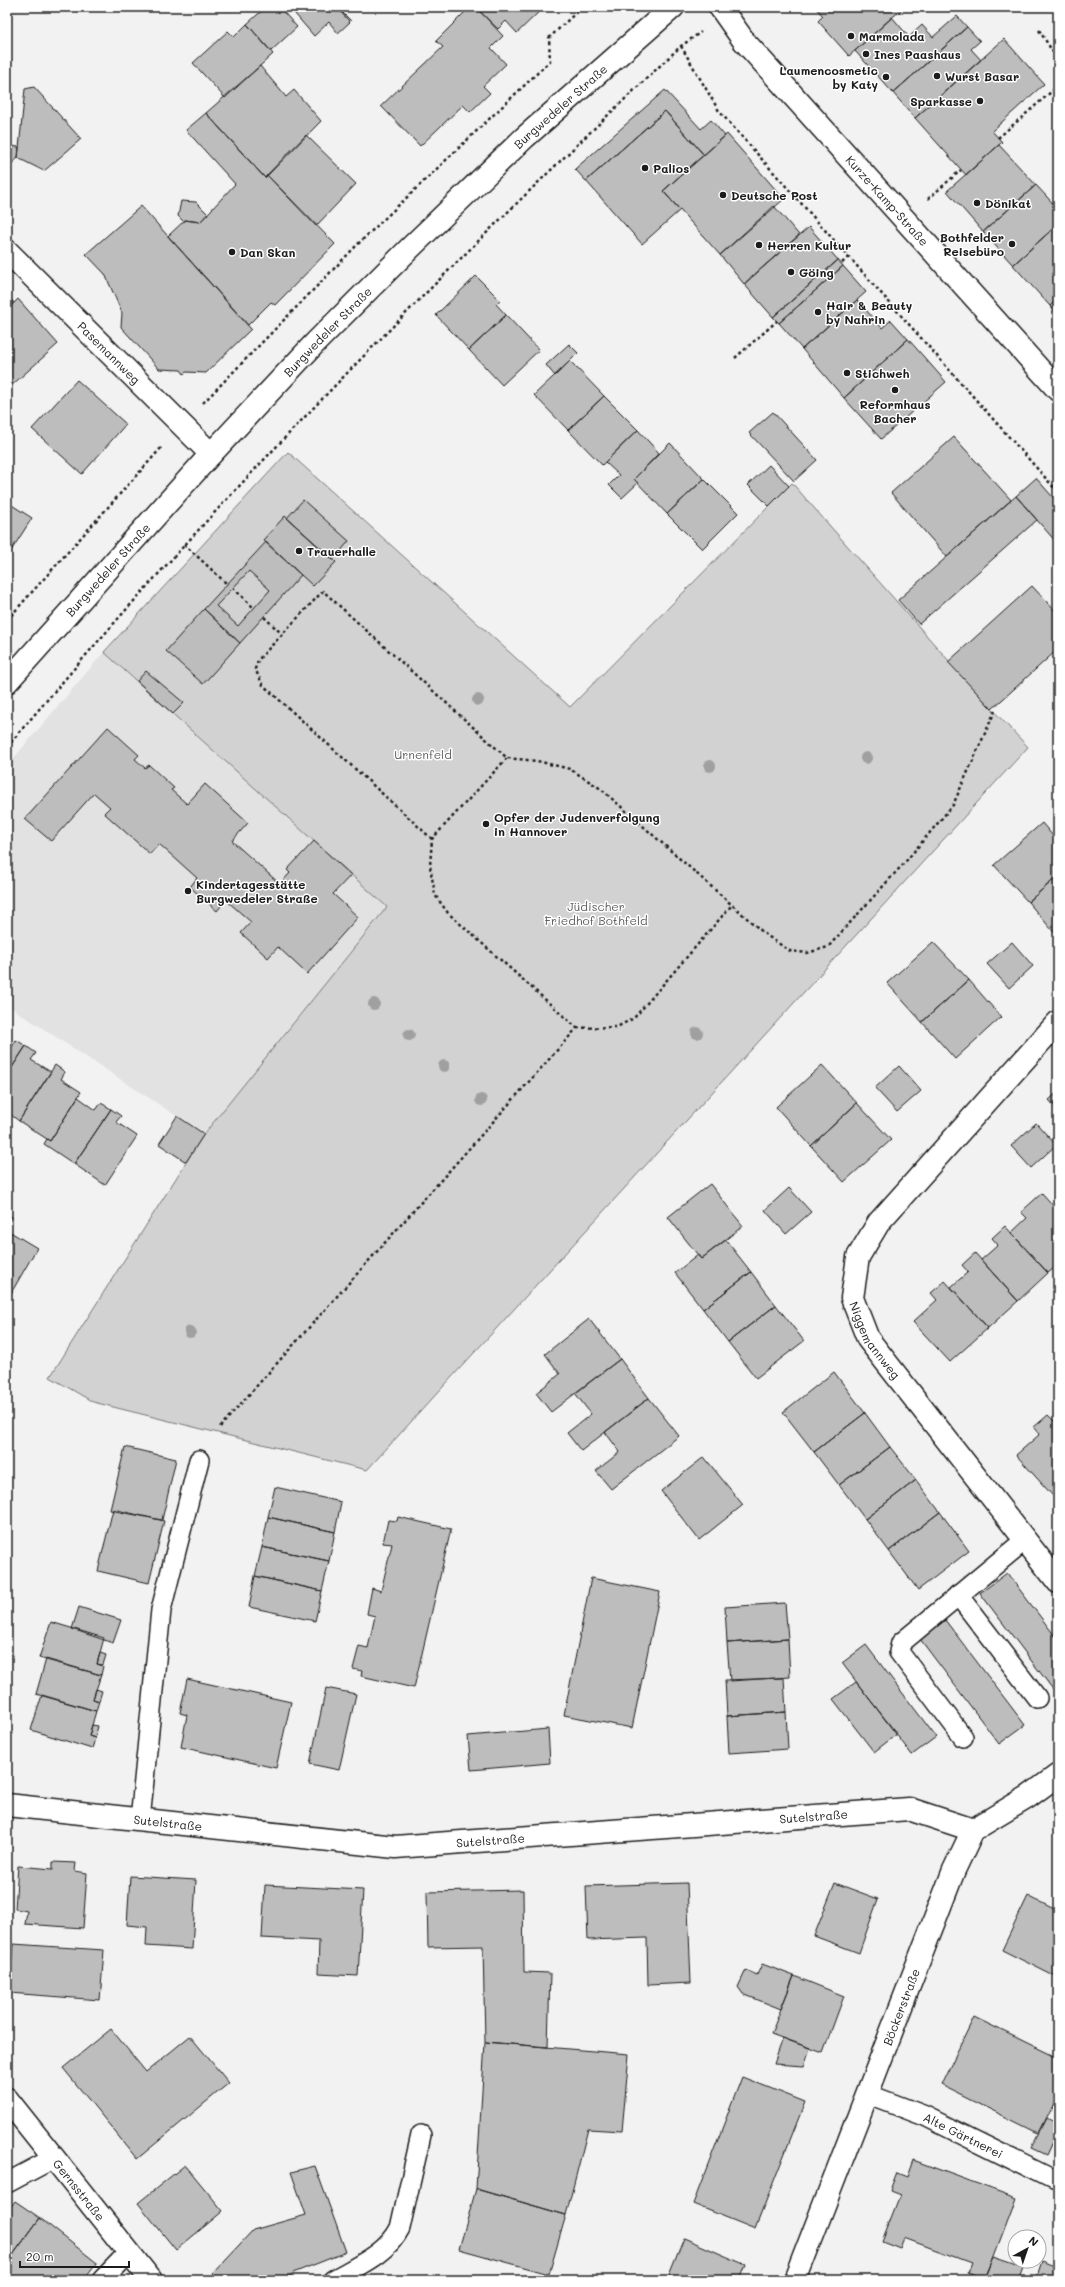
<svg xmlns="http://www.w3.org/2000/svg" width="1065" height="2287" font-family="Mali,sans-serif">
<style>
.built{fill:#e2e2e2}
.green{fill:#d2d2d2;stroke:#777}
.building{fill:#bdbdbd;stroke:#1c1c1c;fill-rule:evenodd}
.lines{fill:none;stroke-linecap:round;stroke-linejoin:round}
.service-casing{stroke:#1c1c1c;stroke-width:22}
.minor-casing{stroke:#1c1c1c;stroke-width:25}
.secondary-casing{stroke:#1c1c1c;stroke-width:25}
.path{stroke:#1c1c1c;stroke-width:2.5;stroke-dasharray:3 3;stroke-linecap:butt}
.service{stroke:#fff;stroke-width:19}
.minor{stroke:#fff;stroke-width:22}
.secondary{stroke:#fff;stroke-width:22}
.tree{fill:#a0a0a0}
.poi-dot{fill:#1c1c1c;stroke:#fff;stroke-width:1.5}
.labels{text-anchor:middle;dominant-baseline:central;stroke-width:3;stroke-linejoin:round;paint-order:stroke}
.poi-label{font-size:12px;font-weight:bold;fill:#1c1c1c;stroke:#fff;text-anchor:start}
.street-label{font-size:12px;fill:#1c1c1c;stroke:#fff}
.park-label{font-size:12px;fill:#5c5c5c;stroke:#fff}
</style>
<rect width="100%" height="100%" fill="#f2f2f2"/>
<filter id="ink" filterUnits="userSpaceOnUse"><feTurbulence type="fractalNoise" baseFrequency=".025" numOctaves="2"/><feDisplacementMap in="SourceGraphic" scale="8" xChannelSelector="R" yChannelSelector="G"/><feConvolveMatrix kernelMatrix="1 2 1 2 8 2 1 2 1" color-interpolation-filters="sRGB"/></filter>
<g filter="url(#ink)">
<path class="built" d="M104,652L387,907L204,1134L7,1005V766Z"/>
<path class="green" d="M288,452L570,707L792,483L987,704L1028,747L367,1470L93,1402L50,1377L204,1134L387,907L104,652Z"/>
<path class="building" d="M266,7H279L297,27L271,51L247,24Z
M289,7H336L350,22L338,33L329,22L314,36Z
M336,7H346L341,11L351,21Z
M470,7H476L503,36L491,48L506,64L483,86L490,93L470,112L463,105L420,146L381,106L443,47L436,41Z
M544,7L517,33L506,21L498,29L476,8Z
M815,7H904L849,56L818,21L823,16Z
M957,16L967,27L893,93L855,51L892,17L909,37L922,25L933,37Z
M247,24L273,54L225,98L193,63L228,31L234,37Z
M967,27L980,41L971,49L981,60L915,118L893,93Z
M1004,39L1044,84L992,131L1002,142L966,175L915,118Z
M260,66L286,97L294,90L321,121L265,178L206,113Z
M34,87L81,139L44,171L18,158L25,89Z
M665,90L701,129L711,120L725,136L704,155L665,111L586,181L575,169Z
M665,111L704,155L663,191L680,210L642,244L586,181Z
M206,113L265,178L267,175L335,244L275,305L271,302L248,325L168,236L185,220L200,222L235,184L186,130Z
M727,134L784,199L720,255L663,191Z
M306,135L356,184L316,226L267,175Z
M999,145L1036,185L983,232L947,191Z
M7,146L19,147L18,158L7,168Z
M1036,185L1058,209V224L1013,265L983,232Z
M181,201L196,202L208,214L200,222L185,220L184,222L178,216Z
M141,206L251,329L206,373L186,372L184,374L181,370L159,369L121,327L122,313L105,274L86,254Z
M774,206L799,235L744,284L720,255Z
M1058,224V298L1050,306L1013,265Z
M809,227L838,260L773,317L744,284Z
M838,260L843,266L779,323L773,317Z
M843,266L866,292L802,349L779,323Z
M476,276L500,300L496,304L506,315L469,350L436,315Z
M7,295L14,303L7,310Z
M1058,298V315L1050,306Z
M18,299L58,344L11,386L7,382V310Z
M857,300L882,328L891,320L908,339L844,398L802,349Z
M506,315L539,350L502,385L469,350Z
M908,339L946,382L881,439L844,398Z
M569,344L578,353L555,376L546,365Z
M570,361L604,396L568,430L534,395Z
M77,380L126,424L82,474L32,429Z
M604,396L638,430L602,465L568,430Z
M773,412L817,460L794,481L749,433Z
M638,430L659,453L634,479L638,483L622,498L609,485L619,475L605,462Z
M954,437L1011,500L947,557L891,493Z
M670,443L704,479L667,514L634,479Z
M769,465L789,486L769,506L748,485Z
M1036,478L1058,503L1057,543L1016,496Z
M704,479L738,513L702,549L667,514Z
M1016,496L1037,520L919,624L898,600Z
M303,500L349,541L333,560L287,518Z
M7,502L32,518L7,557Z
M285,516L336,562L313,586L263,540Z
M266,542L301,575L240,643L204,609ZM249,571L270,590L238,626L216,606Z
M1032,586L1058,614V649L992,709L948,662Z
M204,609L240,643L203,684L166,651Z
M146,671L184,703L173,714L137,681Z
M108,727L139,755L135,759L145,768L149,765L174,788L171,790L187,804L205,784L248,823L232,841L280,884L290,873L287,870L314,841L351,875L333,894L358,917L307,974L278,947L268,958L241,933L251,922L226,900L217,911L190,887L197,878L159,844L150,854L104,813L110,807L94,793L51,841L25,819Z
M1042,823L1058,842V876L1028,902L994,865Z
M1058,876V937L1028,902Z
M933,942L969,980L922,1022L887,983Z
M1012,942L1033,966L1009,988L987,964Z
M969,980L1001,1017L955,1059L922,1022Z
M16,1040L26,1046L7,1075V1043L12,1047Z
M26,1046L36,1053L31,1060L51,1072L19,1121L7,1112V1075Z
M55,1065L65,1072L61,1079L81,1092L50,1141L19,1121Z
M822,1065L857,1103L811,1146L776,1107Z
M899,1066L921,1091L897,1112L875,1088Z
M1058,1092V1110L1049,1100Z
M78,1097L96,1110L101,1103L111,1109L74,1164L44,1144L47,1139L50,1141Z
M857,1103L891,1140L844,1182L811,1146Z
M111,1109L121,1116L116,1122L137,1136L105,1185L74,1164Z
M177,1116L204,1134L186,1162L159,1144Z
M1036,1123L1056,1145L1031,1168L1011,1146Z
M710,1184L743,1226L701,1259L668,1217Z
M789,1188L811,1212L786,1234L765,1210Z
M1042,1193L1058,1211V1265L1048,1273L1011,1233L1027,1218L1021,1212Z
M7,1214L12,1217L7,1226Z
M1005,1226L1048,1273L1018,1301L981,1260L998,1245L992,1238Z
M7,1230L37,1248L7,1300Z
M726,1240L751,1272L703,1309L675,1273L698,1255L701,1259Z
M975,1253L1018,1301L988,1328L951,1287L968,1272L962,1265Z
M751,1272L776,1305L728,1342L703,1309Z
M945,1281L988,1328L950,1362L913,1322L937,1300L931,1293Z
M776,1305L804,1341L756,1378L728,1342Z
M589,1319L620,1359L551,1412L536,1393L560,1374L545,1354Z
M620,1359L649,1398L581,1451L567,1433L591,1414L575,1393Z
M834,1372L865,1413L814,1452L783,1412Z
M649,1398L679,1436L611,1489L596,1471L620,1452L605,1432Z
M865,1413L890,1447L839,1485L814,1452Z
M1048,1415L1058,1425V1492L1053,1496L1016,1455L1040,1434L1034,1427Z
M1058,1418V1425L1054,1421Z
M125,1447L176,1459L162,1520L110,1510Z
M890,1447L916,1480L865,1519L839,1485Z
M704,1457L743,1505L699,1540L661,1491Z
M916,1480L940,1512L889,1551L865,1519Z
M275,1487L341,1502L335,1532L268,1517Z
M113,1509L164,1521L149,1583L98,1571Z
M940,1512L969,1551L918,1590L889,1551Z
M268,1517L335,1532L329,1561L262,1547Z
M398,1517L451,1529L414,1688L361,1676L362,1671L353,1669L359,1646L368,1648L375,1616L367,1614L372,1588L381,1591L392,1544L383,1543L388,1520L397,1521Z
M262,1547L329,1561L322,1591L255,1576Z
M1007,1573L1058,1640V1696L980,1593Z
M255,1576L322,1591L315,1621L249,1607Z
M591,1578L660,1592L632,1728L564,1715Z
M785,1603L788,1639L727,1643L725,1607Z
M79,1607L121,1620L113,1643L72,1629Z
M945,1620L1025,1725L999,1744L920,1639Z
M51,1622L104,1638L97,1664L103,1666L101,1675L39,1658Z
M788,1639L790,1677L730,1681L727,1643Z
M866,1645L936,1737L912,1755L842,1663Z
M100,1653L106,1655L103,1665L97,1664Z
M46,1659L101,1675L93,1699L99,1701L96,1711L36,1694Z
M784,1678L786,1712L727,1716L725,1680Z
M187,1679L291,1702L276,1768L181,1747L187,1715L180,1713Z
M856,1682L897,1734L874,1752L833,1699Z
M326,1688L356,1694L339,1770L310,1764Z
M96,1689L102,1691L99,1701L93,1699Z
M42,1695L96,1711L89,1736L95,1738L92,1749L31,1730Z
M786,1712L788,1749L729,1753L727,1716Z
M92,1725L98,1726L95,1738L89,1736Z
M548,1729L550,1763L471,1770L468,1736Z
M53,1862L76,1863L75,1871L87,1873L83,1928L25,1924L27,1911L15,1909L18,1866L53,1869Z
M130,1876L196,1880L192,1949L146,1946L147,1927L127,1925Z
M687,1883L691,1983L648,1985L647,1938L588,1940L586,1886Z
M835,1883L878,1899L859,1953L814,1936Z
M265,1885L363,1890L358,1976L318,1974L319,1941L262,1938Z
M523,1890L524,1972L550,1973L548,2047L485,2042L483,1946L428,1947L427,1892Z
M1028,1896L1058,1911V1978L1002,1950Z
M13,1944L104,1950L100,2000L9,1993Z
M762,1964L794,1976L781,2009L743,1994L738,1987L746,1970L757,1975Z
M794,1976L844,1996L823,2053L771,2034Z
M974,2017L1058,2058V2093L1038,2133L941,2085Z
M111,2029L146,2072L190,2036L229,2083L137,2159L63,2068Z
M783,2038L810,2048L804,2066L774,2064Z
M485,2042L629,2054L622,2131L588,2129L566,2215L476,2189Z
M742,2077L805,2102L755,2229L693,2204Z
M1046,2118L1058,2125V2129L1046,2155L1031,2148Z
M913,2160L1016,2198L985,2280L967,2273L971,2263L904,2238L900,2248L882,2241L900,2195L890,2191L897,2173L907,2177Z
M185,2165L223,2211L176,2250L138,2203Z
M315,2166L346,2252L293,2273L286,2280H219L213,2273L253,2230L306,2215L291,2172Z
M476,2189L566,2215L549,2274L459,2249Z
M15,2201L40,2218L7,2263V2212Z
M40,2218L97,2263L84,2280H7V2263Z
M684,2238L746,2265L740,2280H667Z
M994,2257L1023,2267L1018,2280H984Z
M1041,2262L1057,2268L1052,2280H1035Z
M1058,2264V2280H1052L1057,2268Z"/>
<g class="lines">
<g class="service-casing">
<g id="service">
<path d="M958,1595L1037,1698"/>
<path d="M963,1737L899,1652L901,1643L1025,1540"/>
<path d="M140,1820L161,1610L199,1460"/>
<path id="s1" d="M867,2094L925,2116L1058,2182"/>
<path d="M7,2183L54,2158"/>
<path d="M102,2280L129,2252"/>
<path d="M333,2280C357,2266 387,2254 400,2228L421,2135"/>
</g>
</g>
<g class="minor-casing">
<g id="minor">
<path id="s2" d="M720,7L744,41L1058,390"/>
<path id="s3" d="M7,251L211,454"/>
<path id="s4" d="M1058,1022L879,1222L858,1257L852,1298L868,1339L1058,1582"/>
<path id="s5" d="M7,1805L395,1847L909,1809L973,1830"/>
<path id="s6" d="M7,2099L151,2280"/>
<path id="s7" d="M795,2280L954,1870L973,1830L1028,1797L1058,1775"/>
</g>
</g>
<g class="secondary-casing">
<g id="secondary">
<path id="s8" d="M7,682L211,454L316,342L410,248L524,138L673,7"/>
</g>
</g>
<path class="path" d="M1039,30L1058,60
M681,46L719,111L1058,492
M998,138L1058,86
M928,199L961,170
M842,263L849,257
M735,358L777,321
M203,403L359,243L550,61L549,38L582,7
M184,544L227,584
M233,588L254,608
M264,617L282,634
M7,620L162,447
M7,747C216,499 445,268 681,46L701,32
M432,839L263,685L255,669L258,660L323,591L507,758L537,761L570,769L601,789L766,935L790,951L807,953L828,947L906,861L953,805L995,711
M577,1028L617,1027L634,1018L731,906
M220,1427L577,1028L448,913L435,895L430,866L432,839L507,758"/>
<use href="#service" class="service"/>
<use href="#minor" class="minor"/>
<use href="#secondary" class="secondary"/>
</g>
<g class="tree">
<circle cx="478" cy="700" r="6"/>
<circle cx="866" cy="758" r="6"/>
<circle cx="710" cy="766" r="6"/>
<circle cx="374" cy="1004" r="6"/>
<circle cx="697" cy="1033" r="6"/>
<circle cx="409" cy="1035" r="6"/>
<circle cx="444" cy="1066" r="6"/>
<circle cx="481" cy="1100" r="6"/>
<circle cx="190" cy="1332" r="6"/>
</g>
</g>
<g class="poi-dot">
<circle cx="851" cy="36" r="4"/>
<circle cx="866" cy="54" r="4"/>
<circle cx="937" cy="76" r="4"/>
<circle cx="886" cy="77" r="4"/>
<circle cx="980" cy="101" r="4"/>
<circle cx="645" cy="168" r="4"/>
<circle cx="723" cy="195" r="4"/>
<circle cx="977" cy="203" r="4"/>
<circle cx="1012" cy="244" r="4"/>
<circle cx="759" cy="245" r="4"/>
<circle cx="232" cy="252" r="4"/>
<circle cx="791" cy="272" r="4"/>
<circle cx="818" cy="312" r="4"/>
<circle cx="847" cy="373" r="4"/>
<circle cx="895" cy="390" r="4"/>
<circle cx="299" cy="551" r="4"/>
<circle cx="486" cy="824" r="4"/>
<circle cx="188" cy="891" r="4"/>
</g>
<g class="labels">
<g class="poi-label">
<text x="859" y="36">Marmolada</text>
<text x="874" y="54">Ines Paashaus</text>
<text x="878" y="70" text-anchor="end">Laumencosmetic<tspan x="878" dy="14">by Katy</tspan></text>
<text x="945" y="76">Wurst Basar</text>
<text x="972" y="101" text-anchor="end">Sparkasse</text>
<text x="653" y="168">Palios</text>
<text x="731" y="195">Deutsche Post</text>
<text x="985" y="203">Dönikat</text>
<text x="1004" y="237" text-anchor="end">Bothfelder<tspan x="1004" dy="14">Reisebüro</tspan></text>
<text x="767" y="245">Herren Kultur</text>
<text x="240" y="252">Dan Skan</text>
<text x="799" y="272">Göing</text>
<text x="826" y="305">Hair &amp; Beauty<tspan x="826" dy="14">by Nahrin</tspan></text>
<text x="855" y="373">Stichweh</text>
<text x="895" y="404" text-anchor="middle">Reformhaus<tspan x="895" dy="14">Bacher</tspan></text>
<text x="307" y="551">Trauerhalle</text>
<text x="494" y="817">Opfer der Judenverfolgung<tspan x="494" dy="14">in Hannover</tspan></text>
<text x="196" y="884">Kindertagesstätte<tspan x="196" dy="14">Burgwedeler Straße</tspan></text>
</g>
<g class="street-label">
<text stroke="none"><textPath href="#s8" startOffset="799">Burgwedeler Straße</textPath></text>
<text stroke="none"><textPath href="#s2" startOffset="256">Kurze-Kamp-Straße</textPath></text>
<text stroke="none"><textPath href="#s8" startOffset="475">Burgwedeler Straße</textPath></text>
<text stroke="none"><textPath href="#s3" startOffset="144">Pasemannweg</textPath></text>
<text stroke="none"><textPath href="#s8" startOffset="151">Burgwedeler Straße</textPath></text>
<text stroke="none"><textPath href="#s4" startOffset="399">Niggemannweg</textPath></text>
<text stroke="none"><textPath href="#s5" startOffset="810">Sutelstraße</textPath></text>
<text stroke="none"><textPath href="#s5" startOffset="162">Sutelstraße</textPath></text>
<text stroke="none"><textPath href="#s5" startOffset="486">Sutelstraße</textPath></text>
<text stroke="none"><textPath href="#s7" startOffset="293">Böckerstraße</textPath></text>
<text stroke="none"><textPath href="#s1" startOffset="105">Alte Gärtnerei</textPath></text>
<text stroke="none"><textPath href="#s6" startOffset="116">Gernsstraße</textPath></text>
</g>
<g class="park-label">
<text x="423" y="754">Urnenfeld</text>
<text x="596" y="906">Jüdischer<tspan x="596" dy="14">Friedhof Bothfeld</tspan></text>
</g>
</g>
<rect width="1065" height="2287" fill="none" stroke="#fff" stroke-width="24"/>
<rect x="12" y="12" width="1041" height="2263" fill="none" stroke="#1c1c1c" stroke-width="1.5" filter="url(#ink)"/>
<g transform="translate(1027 2249) rotate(40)"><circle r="19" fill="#ffffff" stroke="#a4a4a4"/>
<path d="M0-3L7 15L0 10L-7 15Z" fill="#1c1c1c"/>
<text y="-6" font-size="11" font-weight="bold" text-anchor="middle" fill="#1c1c1c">N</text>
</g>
<path d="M20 2261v6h109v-6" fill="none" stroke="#1c1c1c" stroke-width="2"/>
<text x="26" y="2261" font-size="12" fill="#1c1c1c" stroke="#ffffff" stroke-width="3" paint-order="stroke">20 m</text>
</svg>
